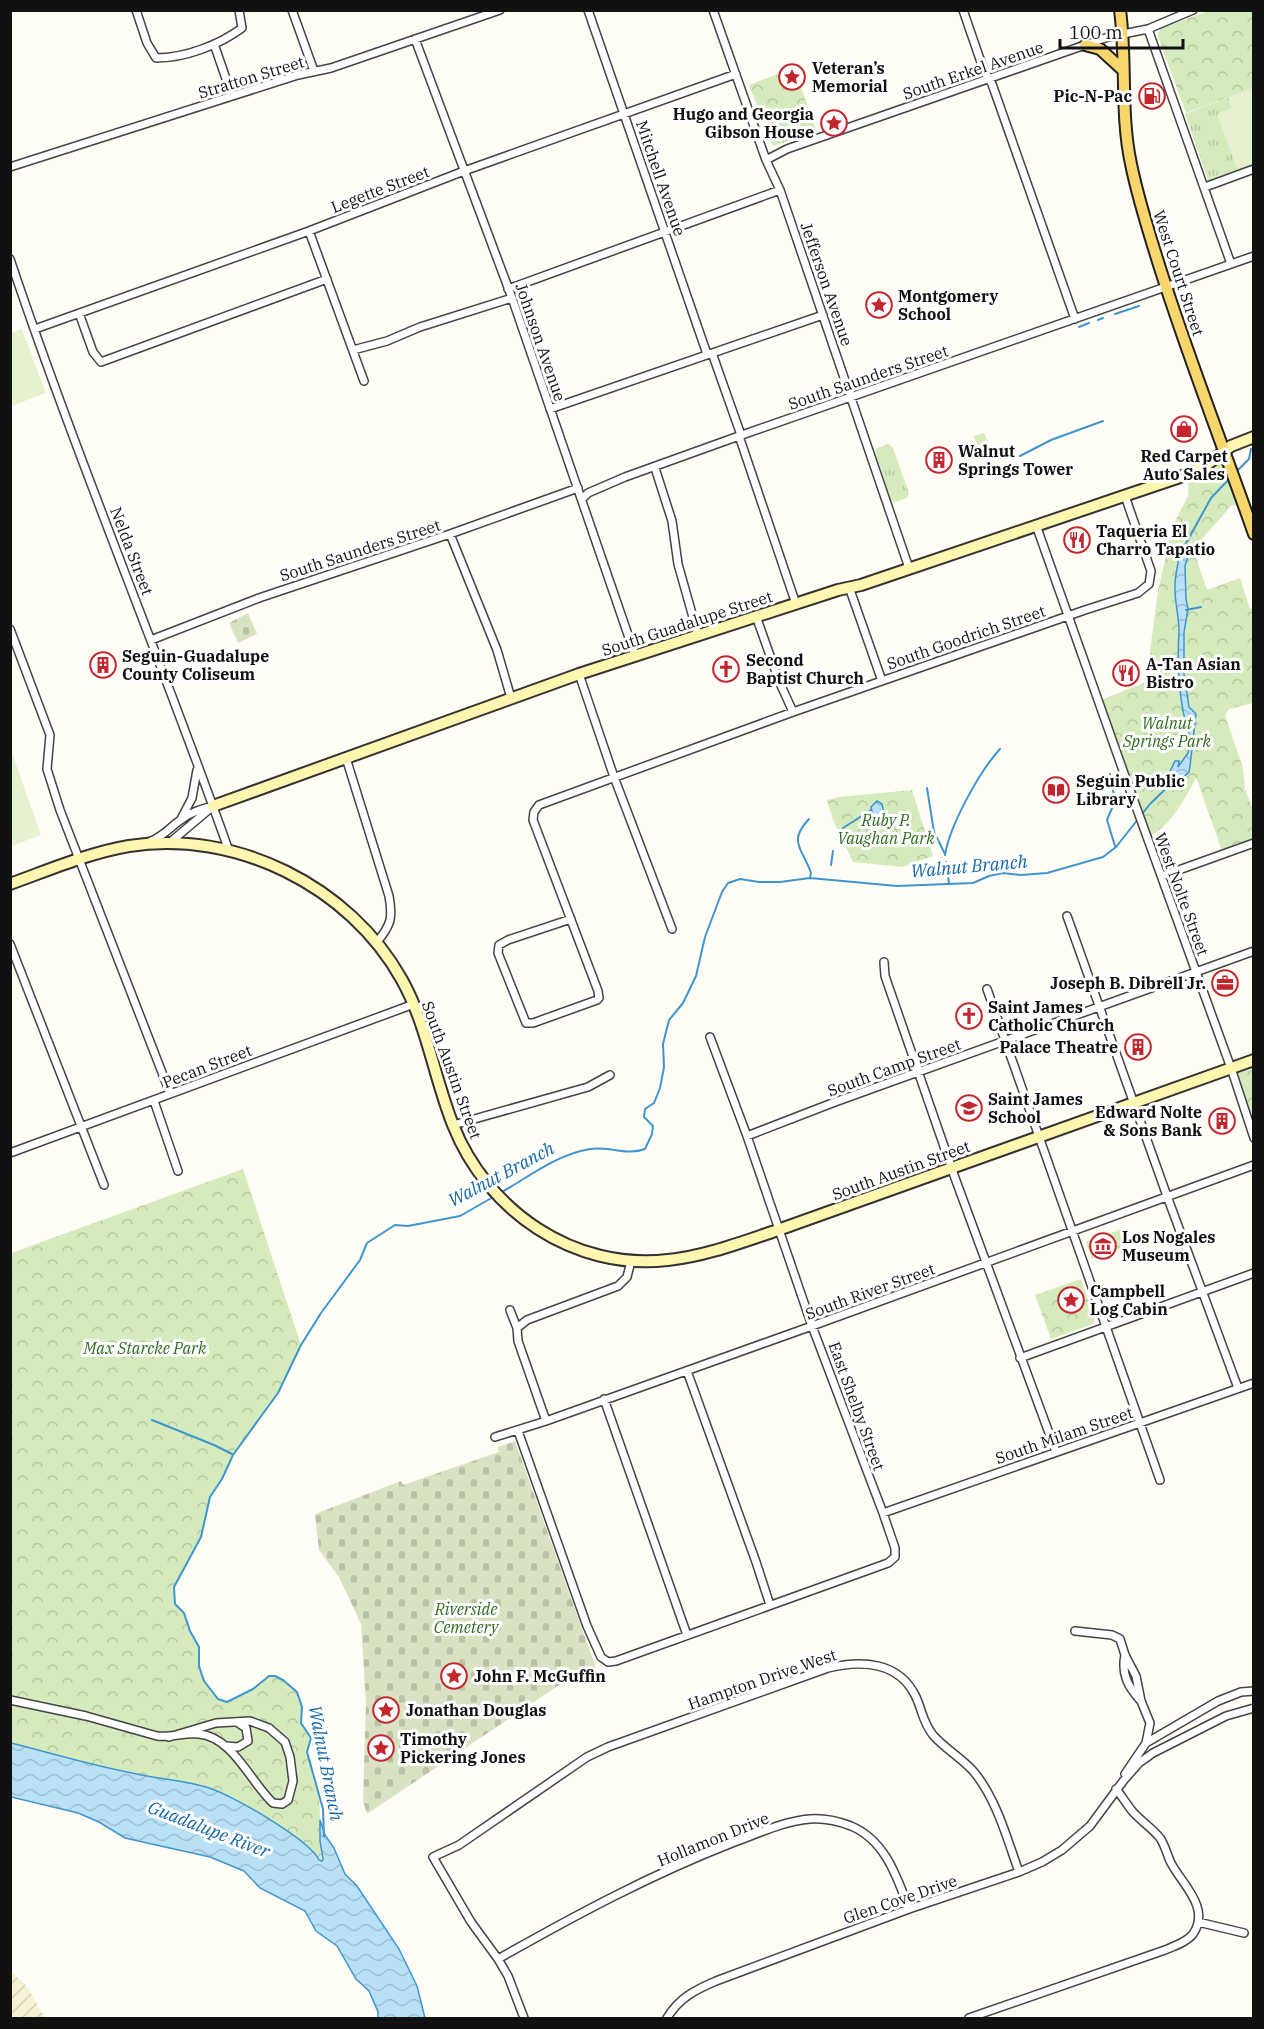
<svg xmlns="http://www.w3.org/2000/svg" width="1264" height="2029" font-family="'IBM Plex Serif',serif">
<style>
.farmland{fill:url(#farmland-furrows)}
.grass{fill:url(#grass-tufts)}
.cemetery{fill:url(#cemetery-stones)}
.park{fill:url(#park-crowns)}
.pitch{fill:#e6f2cf}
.water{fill:url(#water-waves);stroke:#3f96cf;stroke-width:1.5}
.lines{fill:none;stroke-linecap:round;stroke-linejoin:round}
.stream{stroke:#3f96cf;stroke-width:2}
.street-casing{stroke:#444;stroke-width:10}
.secondary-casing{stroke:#333;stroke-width:14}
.primary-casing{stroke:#222;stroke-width:14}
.street{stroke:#fff;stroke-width:7}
.secondary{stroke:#fff6b0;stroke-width:10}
.primary{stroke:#f9d66b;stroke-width:10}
.labels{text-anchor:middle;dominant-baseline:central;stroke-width:6;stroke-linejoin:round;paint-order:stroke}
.poi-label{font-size:16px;font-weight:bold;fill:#111;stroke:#fff;text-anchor:start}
.street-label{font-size:16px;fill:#111;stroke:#fff}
.park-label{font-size:16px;font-style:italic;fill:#2f6b1f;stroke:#fff}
.water-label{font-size:18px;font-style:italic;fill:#1768a6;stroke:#fff}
</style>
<defs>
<pattern id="farmland-furrows" width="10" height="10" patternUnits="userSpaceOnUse" patternTransform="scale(1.5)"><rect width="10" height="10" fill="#f6f3d4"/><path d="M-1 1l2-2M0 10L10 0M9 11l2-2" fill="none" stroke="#d2cfb5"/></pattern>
<pattern id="grass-tufts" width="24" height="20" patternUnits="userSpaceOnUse" patternTransform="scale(1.5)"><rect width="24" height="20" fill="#d5ebbd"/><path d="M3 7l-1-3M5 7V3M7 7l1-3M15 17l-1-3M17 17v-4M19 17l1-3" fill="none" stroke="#b6c8a1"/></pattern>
<pattern id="cemetery-stones" width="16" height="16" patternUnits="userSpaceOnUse" patternTransform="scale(1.5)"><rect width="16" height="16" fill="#d9e3c4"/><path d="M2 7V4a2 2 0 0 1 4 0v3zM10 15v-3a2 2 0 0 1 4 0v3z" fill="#b9c2a7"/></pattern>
<pattern id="park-crowns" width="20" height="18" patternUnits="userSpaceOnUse" patternTransform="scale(1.5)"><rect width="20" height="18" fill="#d5ebbd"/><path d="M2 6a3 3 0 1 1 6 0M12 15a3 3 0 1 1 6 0" fill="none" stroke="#b6c8a1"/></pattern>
<pattern id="water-waves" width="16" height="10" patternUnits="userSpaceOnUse" patternTransform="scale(1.5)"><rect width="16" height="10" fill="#b9e0f7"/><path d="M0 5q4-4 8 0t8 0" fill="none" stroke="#9ebfd3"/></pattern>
</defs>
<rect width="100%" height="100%" fill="#fffdf5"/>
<path class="farmland" d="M11,1971L28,1988L45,2018H11Z"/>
<path class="grass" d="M1253,88V166L1209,183L1185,114Z
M888,444L893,448L909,493L907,498L895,502L891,500L875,452L877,448Z"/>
<path class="cemetery" d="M248,613L257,634L238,643L229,623Z
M515,1441L596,1668L568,1679L367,1814L363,1801L366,1702L361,1624L339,1577L319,1550L315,1514L401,1481L403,1485L499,1452L498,1447Z"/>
<path class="park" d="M1208,11H1253V88L1186,113L1157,34L1162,28Z
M794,68L817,132L773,146L749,85Z
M984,433L993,451L981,455L974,436Z
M1223,451L1244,507L1232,505L1193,549L1207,590L1240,578L1250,609L1253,608V703L1229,709L1225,715L1243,768L1245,789L1253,810V843L1223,854L1196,777C1187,797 1168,830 1147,837L1098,701L1151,680L1150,651L1158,591L1173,525L1188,496L1189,473Z
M912,790L933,856L903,867L853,862L833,820L827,800L839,797Z
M1253,1060V1138L1231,1068Z
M243,1169L301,1345L278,1393L233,1455L222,1479L210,1497L201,1537L174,1587L175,1604L184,1613L190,1631L199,1647V1666L204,1681L218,1699L228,1702L253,1689L269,1676H275L283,1680L297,1692L302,1707L301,1723L311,1738L307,1752L311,1760L313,1778L319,1794L322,1861L296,1838L232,1797L208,1788L131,1773L11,1743V1253Z
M1124,1228L1130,1245L1092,1259L1086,1242Z
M1081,1279L1095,1321L1093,1324L1051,1339L1035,1295Z"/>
<path class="pitch" d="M1253,88V163L1237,169L1217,114L1232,108L1228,98Z
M22,329L46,393L11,406V333Z
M11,750L41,835L11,846H10Z"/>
<path class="water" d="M1185,551L1188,556L1185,566L1186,599L1188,609L1184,632V674L1189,707L1196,714L1190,766L1189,772L1179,781L1167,778L1175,761H1179L1178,767L1188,753L1191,739C1178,705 1177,667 1179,631C1179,615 1174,600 1175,585C1175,574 1179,563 1179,553Z
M877,801L882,804L884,813L877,821L873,817L871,807Z
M11,1743C51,1753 91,1765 132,1773C157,1779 184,1780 209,1788C232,1795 310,1840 319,1860L322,1861L323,1859L320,1841V1820L325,1835L334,1848L345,1874L357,1886L399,1949L417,1986L425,2018H378V2012L369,1991L356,1979L337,1946L316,1931L305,1911L260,1888L244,1871L210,1857L125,1838L99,1822L78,1813L11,1797Z"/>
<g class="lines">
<path class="stream" d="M1115,314L1139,306
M1098,320L1103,318
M1079,327L1089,323
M1020,456L1051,440L1103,421
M1235,473L1249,459L1251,449
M1185,552L1184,547L1211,498L1231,477
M1186,610L1201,607
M1110,774L1115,801L1107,820L1115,846
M927,788L934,832L945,854
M809,819C787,842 803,849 811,873L810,878
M843,828L871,810
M945,855C950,825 979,772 1000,749
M946,862L949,883
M831,865L833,851
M502,1192C530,1176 558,1154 590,1149C609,1146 627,1156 645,1149L652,1134L653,1126L644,1117L645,1109L654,1103L660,1088L664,1067L663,1044L669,1020L683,1003L696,976L705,937L722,892L728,883L740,879L759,882H780L810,878L897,886L973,883L989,876L1003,873L1021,875L1047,873L1103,857L1116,847L1150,804L1176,779
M152,1420L214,1445L232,1454
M324,1836L323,1809L307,1752L311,1738L301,1723L302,1707L297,1692L283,1680L275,1676H269L253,1689L227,1702L218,1699L204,1681L199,1666V1647L190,1631L184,1613L175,1604L174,1587L201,1537L210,1497L222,1479L233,1455L278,1393L301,1345L321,1313L360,1260L367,1243L395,1225L408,1226L460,1216L495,1196"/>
<g class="street-casing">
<path id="street" d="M136,10L147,43L156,58C185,58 219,45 242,28L239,10
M292,10L314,71
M588,10L707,354
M713,10L766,160L780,190L909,568
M963,10L984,71L992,84L1075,319
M1148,29L1231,264
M415,39L512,298L635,655
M214,44L232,96
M766,160L787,149L1085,45L1108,37L1148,29L1193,10
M10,167L298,75L331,68L500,10
M1205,187L1254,169
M309,231L364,381
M10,259C77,459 159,653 229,851
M508,289L780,190
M79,313L93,352L101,362L327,279
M35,329L309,231L464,171L736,74
M353,350L387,341L420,327L512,298
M712,353L741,435
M550,409L823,315
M739,436L796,604
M655,468L672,521L678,564L698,635
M582,499L588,493L625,477L739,436L1254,256
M1036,525L1126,779L1231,1068L1254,1138
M450,534L497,650L511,698
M849,587L882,681
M756,616L779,681L793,712
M10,629L50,735L47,769L60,810L170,1093
M151,640L259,598L450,534L578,488
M579,674L614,777L672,929
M346,758L389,896C393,918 391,925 377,942
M181,819L192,798L197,770
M151,841C164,836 171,826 182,819C191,812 202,809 213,806
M168,844L212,807
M1162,876L1254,843
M1067,916L1167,1196L1238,1388
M571,919L508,940L499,945L498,953L526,1023H533L597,1000L599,998L598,991L533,820L534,812L539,805L793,712L1085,610L1138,593L1149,584L1151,571L1125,496
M10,944L104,1185
M884,962L885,976L955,1178L1056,1452
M987,989L1160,1480
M154,1101L178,1171
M453,1125L588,1087L610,1075
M747,1136L835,1102L1254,951
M10,1153L414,1004
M510,1310L517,1328L518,1341L546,1421
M517,1328L527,1320L618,1286L627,1277L631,1261
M1020,1358L1254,1273
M687,1371L756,1562L770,1605
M604,1399L687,1635
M518,1431L587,1626L601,1657L608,1662L616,1661L888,1563L895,1557V1548L883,1513L812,1326L747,1136L710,1037
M495,1437L546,1421L812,1326L1254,1165
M883,1513L1254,1383
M1075,1631L1112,1635L1120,1639L1125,1655L1136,1676L1141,1701L1150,1723L1146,1743
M1125,1655C1121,1674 1128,1687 1141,1701
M10,1700L86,1716L157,1736C171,1738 185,1732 199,1734C233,1737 251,1783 273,1803L282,1804L288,1800L293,1781L290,1757L285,1742L269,1728L250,1721L216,1723L169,1737
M226,1746L238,1747L248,1741L246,1728L237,1722
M1125,1774L1146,1743L1218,1701L1241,1692L1254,1691
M1198,1922L1244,1933
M498,1959C574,1916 650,1875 732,1843C757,1834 784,1821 810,1819C824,1818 838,1821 851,1826C885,1840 897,1877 909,1909
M524,2018L508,1976L498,1959L471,1922L433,1857L459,1845L587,1757L608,1747L828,1668C861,1660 899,1661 916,1697C922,1710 923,1723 933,1735C945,1749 962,1758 974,1772C997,1800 1007,1839 1019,1872
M667,2018C679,1998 695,1990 716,1981L909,1909L1019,1872L1042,1862L1062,1850L1090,1826L1124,1780L1139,1763L1153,1753L1226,1716L1254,1708
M969,2018L1165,1950C1174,1946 1187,1942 1193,1934C1211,1908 1182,1884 1171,1863C1167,1855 1165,1845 1160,1838C1152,1828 1141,1821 1133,1812C1127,1805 1122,1796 1116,1789"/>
</g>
<g class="secondary-casing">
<path id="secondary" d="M213,806L579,674L838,590L861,585L1180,477L1205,466L1231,446L1254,437
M10,884C49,870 88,853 129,846C235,829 350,886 402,980C427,1025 434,1077 453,1125C487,1211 574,1271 668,1260C706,1256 742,1242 778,1230L1254,1060"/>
</g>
<g class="primary-casing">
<path id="primary" d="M1120,10C1127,62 1120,113 1131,164C1137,194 1146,223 1155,252C1184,347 1221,440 1254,534
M1085,45L1100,49L1123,70"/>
</g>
<use href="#street" class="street"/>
<use href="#secondary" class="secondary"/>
<use href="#primary" class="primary"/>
</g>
<defs>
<g id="sight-ring" transform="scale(1.35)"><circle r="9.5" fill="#fff" stroke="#c4262e" stroke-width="1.5"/><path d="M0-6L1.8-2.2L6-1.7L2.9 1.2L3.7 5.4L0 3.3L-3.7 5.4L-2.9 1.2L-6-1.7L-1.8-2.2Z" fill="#c4262e"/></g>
<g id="fuel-ring" transform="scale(1.35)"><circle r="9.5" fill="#fff" stroke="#c4262e" stroke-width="1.5"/><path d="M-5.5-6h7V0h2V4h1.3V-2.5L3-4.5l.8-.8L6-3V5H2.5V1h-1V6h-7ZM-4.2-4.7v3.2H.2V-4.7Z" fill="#c4262e"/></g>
<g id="shop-ring" transform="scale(1.35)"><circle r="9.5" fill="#fff" stroke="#c4262e" stroke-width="1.5"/><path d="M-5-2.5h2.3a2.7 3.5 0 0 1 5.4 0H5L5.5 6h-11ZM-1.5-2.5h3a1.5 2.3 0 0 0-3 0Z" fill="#c4262e"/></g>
<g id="building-ring" transform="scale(1.35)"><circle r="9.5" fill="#fff" stroke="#c4262e" stroke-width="1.5"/><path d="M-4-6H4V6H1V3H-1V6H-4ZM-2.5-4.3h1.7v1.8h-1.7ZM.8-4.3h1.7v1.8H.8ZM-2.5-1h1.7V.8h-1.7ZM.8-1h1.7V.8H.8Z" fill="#c4262e"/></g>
<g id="restaurant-ring" transform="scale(1.35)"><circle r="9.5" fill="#fff" stroke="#c4262e" stroke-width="1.5"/><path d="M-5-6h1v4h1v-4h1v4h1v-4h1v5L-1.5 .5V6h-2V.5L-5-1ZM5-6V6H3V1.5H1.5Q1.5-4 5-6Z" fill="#c4262e"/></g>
<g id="church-ring" transform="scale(1.35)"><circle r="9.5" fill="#fff" stroke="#c4262e" stroke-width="1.5"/><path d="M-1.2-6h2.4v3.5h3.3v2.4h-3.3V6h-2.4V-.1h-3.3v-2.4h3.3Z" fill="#c4262e"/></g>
<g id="library-ring" transform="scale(1.35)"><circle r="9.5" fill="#fff" stroke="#c4262e" stroke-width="1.5"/><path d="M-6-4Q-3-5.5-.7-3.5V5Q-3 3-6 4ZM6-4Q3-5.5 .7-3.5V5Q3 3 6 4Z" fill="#c4262e"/></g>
<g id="office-ring" transform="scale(1.35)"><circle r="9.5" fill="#fff" stroke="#c4262e" stroke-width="1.5"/><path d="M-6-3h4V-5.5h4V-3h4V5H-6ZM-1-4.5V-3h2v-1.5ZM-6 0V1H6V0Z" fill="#c4262e"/></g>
<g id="school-ring" transform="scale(1.35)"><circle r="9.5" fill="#fff" stroke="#c4262e" stroke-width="1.5"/><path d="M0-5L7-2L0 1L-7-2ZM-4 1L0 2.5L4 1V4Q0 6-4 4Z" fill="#c4262e"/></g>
<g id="museum-ring" transform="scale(1.35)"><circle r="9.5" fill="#fff" stroke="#c4262e" stroke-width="1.5"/><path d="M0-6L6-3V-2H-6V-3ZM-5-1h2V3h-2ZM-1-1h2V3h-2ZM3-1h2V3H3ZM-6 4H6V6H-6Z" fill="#c4262e"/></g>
</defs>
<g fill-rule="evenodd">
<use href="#sight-ring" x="792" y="77"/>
<use href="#fuel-ring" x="1152" y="96"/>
<use href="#sight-ring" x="834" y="123"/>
<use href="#sight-ring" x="879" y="305"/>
<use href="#shop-ring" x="1184" y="429"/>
<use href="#building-ring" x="939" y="460"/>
<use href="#restaurant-ring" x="1077" y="540"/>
<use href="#building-ring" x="103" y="665"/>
<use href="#church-ring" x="726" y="669"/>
<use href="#restaurant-ring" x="1126" y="673"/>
<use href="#library-ring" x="1056" y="790"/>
<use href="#office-ring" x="1225" y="983"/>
<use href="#church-ring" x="969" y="1016"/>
<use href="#building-ring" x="1138" y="1047"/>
<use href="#school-ring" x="969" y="1108"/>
<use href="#building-ring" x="1222" y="1121"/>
<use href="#museum-ring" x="1103" y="1246"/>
<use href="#sight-ring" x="1071" y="1300"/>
<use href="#sight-ring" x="454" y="1676"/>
<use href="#sight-ring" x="386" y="1710"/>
<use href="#sight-ring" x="381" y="1748"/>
</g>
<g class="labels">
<g class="poi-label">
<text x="812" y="68">Veteran’s<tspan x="812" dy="18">Memorial</tspan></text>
<text x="1132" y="96" text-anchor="end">Pic-N-Pac</text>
<text x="814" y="114" text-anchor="end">Hugo and Georgia<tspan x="814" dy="18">Gibson House</tspan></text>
<text x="898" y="296">Montgomery<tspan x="898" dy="18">School</tspan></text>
<text x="958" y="451">Walnut<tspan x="958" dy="18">Springs Tower</tspan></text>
<text x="1184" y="456" text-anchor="middle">Red Carpet<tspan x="1184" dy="18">Auto Sales</tspan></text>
<text x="1096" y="531">Taqueria El<tspan x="1096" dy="18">Charro Tapatio</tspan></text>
<text x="122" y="656">Seguin-Guadalupe<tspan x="122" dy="18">County Coliseum</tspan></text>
<text x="746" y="660">Second<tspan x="746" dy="18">Baptist Church</tspan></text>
<text x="1146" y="664">A-Tan Asian<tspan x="1146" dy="18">Bistro</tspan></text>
<text x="1076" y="781">Seguin Public<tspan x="1076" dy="18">Library</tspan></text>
<text x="1206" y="983" text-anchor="end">Joseph B. Dibrell Jr.</text>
<text x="988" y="1007">Saint James<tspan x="988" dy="18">Catholic Church</tspan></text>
<text x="1118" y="1047" text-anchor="end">Palace Theatre</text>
<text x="988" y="1099">Saint James<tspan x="988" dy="18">School</tspan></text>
<text x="1202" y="1112" text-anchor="end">Edward Nolte<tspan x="1202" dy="18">&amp; Sons Bank</tspan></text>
<text x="1122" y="1237">Los Nogales<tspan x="1122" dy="18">Museum</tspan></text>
<text x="1090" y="1291">Campbell<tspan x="1090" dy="18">Log Cabin</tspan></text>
<text x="474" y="1676">John F. McGuffin</text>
<text x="406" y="1710">Jonathan Douglas</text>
<text x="400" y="1739">Timothy<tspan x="400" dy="18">Pickering Jones</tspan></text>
</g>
<g class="street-label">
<text transform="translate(973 70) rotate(-19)">South Erkel Avenue</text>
<text transform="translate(251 77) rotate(-17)">Stratton Street</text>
<text transform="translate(661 178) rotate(71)">Mitchell Avenue</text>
<text transform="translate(380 189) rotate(-21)">Legette Street</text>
<text transform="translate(1179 273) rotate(72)">West Court Street</text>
<text transform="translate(827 284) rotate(71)">Jefferson Avenue</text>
<text transform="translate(541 342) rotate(71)">Johnson Avenue</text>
<text transform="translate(868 377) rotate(-19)">South Saunders Street</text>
<text transform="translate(360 550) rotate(-18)">South Saunders Street</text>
<text transform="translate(132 551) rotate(69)">Nelda Street</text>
<text transform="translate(687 623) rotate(-18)">South Guadalupe Street</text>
<text transform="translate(966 637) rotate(-19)">South Goodrich Street</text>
<text transform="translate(1182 894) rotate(70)">West Nolte Street</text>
<text transform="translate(207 1066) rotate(-21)">Pecan Street</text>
<text transform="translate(894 1067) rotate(-20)">South Camp Street</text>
<text transform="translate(452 1070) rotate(70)">South Austin Street</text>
<text transform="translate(901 1170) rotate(-20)">South Austin Street</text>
<text transform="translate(870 1291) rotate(-20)">South River Street</text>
<text transform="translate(857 1406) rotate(70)">East Shelby Street</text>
<text transform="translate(1064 1435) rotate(-19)">South Milam Street</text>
<text transform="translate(762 1679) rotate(-19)">Hampton Drive West</text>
<text transform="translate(713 1839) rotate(-22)">Hollamon Drive</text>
<text transform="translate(900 1899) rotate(-19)">Glen Cove Drive</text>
</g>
<g class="park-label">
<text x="1167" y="723">Walnut<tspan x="1167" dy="18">Springs Park</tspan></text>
<text x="886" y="820">Ruby P.<tspan x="886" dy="18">Vaughan Park</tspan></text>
<text x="145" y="1348">Max Starcke Park</text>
<text x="466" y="1609">Riverside<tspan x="466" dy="18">Cemetery</tspan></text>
</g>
<g class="water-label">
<text transform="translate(969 866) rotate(-5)">Walnut Branch</text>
<text transform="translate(501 1174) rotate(-28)">Walnut Branch</text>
<text transform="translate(326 1763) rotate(79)">Walnut Branch</text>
<text transform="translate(209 1829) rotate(21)">Guadalupe River</text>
</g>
</g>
<rect width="1264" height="2029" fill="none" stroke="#111111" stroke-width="24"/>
<path d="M1060 39v9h123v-9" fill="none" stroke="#111111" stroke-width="3"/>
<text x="1069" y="39" font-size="18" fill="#111111" stroke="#ffffff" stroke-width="4.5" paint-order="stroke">100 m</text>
</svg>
